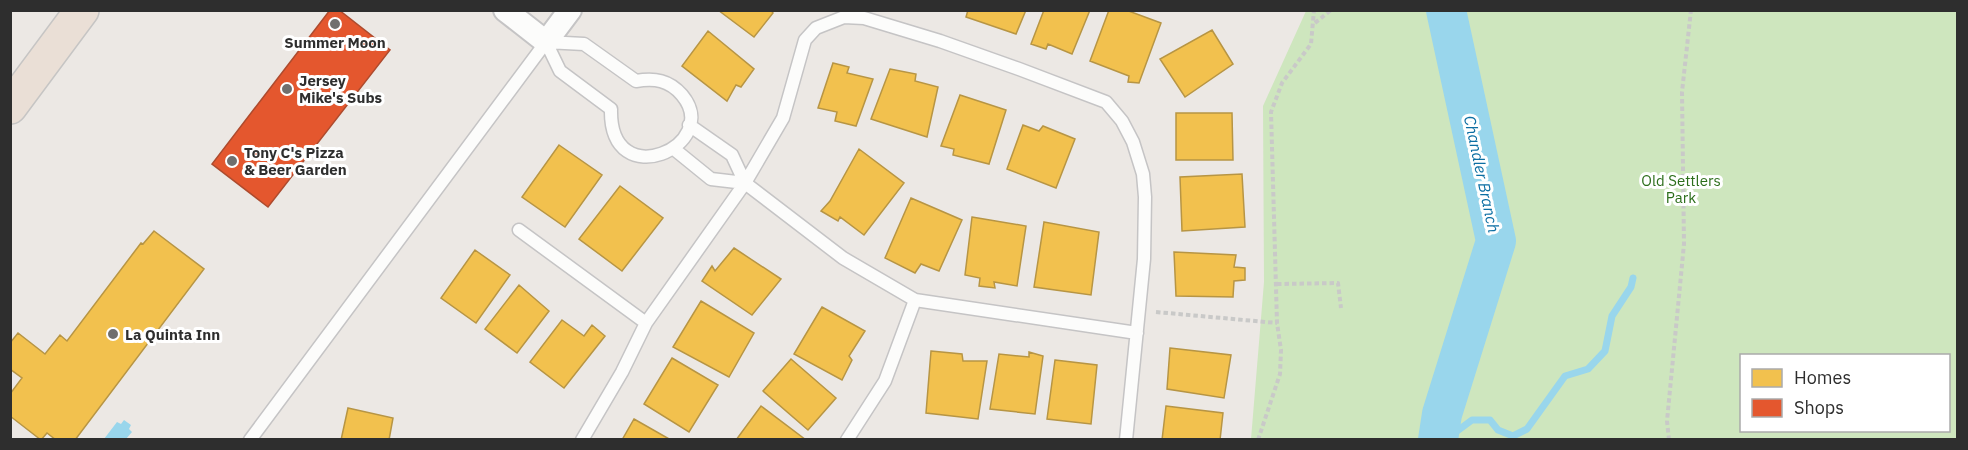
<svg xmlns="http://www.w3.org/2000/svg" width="1968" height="450" font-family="'IBM Plex Sans',sans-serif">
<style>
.green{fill:#cee6be;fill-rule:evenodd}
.water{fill:#99d6ec}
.homes{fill:#f2c14e;stroke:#b79544;stroke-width:1.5}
.shops{fill:#e4572e;stroke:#ad4b2e;stroke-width:1.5}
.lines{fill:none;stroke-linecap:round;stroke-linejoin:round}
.stream{stroke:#99d6ec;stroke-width:7}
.river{stroke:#99d6ec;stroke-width:40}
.lane-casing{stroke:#c5c4c5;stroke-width:15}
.street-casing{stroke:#c5c4c5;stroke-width:26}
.highway-casing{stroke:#c6c5c4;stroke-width:36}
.path{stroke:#c9c9c8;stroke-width:4;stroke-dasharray:4.5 3;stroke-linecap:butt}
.lane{stroke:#fcfcfb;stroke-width:12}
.street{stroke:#fcfcfb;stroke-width:22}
.highway{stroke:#eadfd6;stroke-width:33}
.poi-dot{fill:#706f6e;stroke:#fff;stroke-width:2}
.labels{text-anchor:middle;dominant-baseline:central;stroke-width:6;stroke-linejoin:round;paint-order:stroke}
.poi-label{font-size:15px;font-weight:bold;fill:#2e2e2e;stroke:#fff;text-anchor:start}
.park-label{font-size:15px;fill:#2c6e1b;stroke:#fff}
.water-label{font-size:16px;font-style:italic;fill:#0d6fa3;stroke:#fff}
</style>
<rect width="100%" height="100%" fill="#ece8e4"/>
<path class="green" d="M1306,11H1957V439H1251L1264,282L1263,106ZM1742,356H1948V430H1742Z"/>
<path class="water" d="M124,420L131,425L129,429L132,432L126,439H104L117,422L121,424Z"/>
<path class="homes" d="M718,10H771L773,13L754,37Z
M968,10H1026L1016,34L966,17Z
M1044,10H1090L1072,54L1048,44L1046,49L1031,44Z
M1109,10H1126L1161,23L1139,83L1128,82L1129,76L1090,61Z
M1212,30L1233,64L1185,97L1160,59Z
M708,31L754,69L741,87L736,85L727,101L682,66Z
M833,63L849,67L847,73L873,79L856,126L835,121L837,112L818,108Z
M890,69L916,74L915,81L938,87L927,137L871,119Z
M960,95L1006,110L989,164L953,155L954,149L941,146Z
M1176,113H1232L1233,160H1176Z
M1023,125L1039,131L1043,126L1075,139L1056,188L1007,169Z
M559,145L602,175L565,227L522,197Z
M859,149L904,183L864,235L840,217L838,221L821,211L830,201Z
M1242,174L1245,227L1182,231L1180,177Z
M620,186L663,218L622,271L579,239Z
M911,198L962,220L939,271L921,264L915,273L885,258Z
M972,217L1026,226L1017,286L994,282L995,288L979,286L980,278L965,275Z
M1044,222L1099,232L1091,295L1034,287Z
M154,231L204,269L75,440H56L47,433L41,440L10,416V394L22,378L10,369V343L18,333L45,354L60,335L67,341L141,243L143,244Z
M734,248L781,279L752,315L702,281L712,266L715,271Z
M475,250L510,275L476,323L441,298Z
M1174,252L1236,255L1234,267L1245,268V280L1234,281L1233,297L1176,296Z
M519,285L549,311L517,353L485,329Z
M701,301L754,333L729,377L673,347Z
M822,307L865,331L849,356L852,360L842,380L794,354Z
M562,320L584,336L592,325L605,336L564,388L530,362Z
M1170,348L1231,355L1224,398L1167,389Z
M931,351L962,354L963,361H987L978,419L926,413Z
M1029,352L1043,356L1035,414L990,409L999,354L1029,357Z
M672,358L718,385L689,432L644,404Z
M791,359L836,398L808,430L763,391Z
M1055,360L1097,365L1091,424L1047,419Z
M761,406L806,440H736Z
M1166,406L1223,413L1220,440H1162Z
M348,408L393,418L389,440H341Z
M634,419L671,440H622Z"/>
<path class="shops" d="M330,10H339L390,50L268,207L212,164Z"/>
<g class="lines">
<path class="stream" d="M1445,440L1472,420H1490L1498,430L1513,436L1527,429L1565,376L1588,369L1605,351L1612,316L1631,287L1633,278"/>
<path class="river" d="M1438,440L1442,414L1496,241L1446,10"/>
<g class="lane-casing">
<path id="lane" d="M546,42L584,44L636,81C655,78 669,80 682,95C724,145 609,197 611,109L560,71Z
M689,125L732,155L745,183L843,258L915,300L1137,333
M674,149L711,179L745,183
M519,230L646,323
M250,440L546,42
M582,440L622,372L646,323L745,183L783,118L805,40L816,28L844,17L864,18L940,41L1019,69L1106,102L1122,121L1133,142L1143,174L1145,197L1144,259L1126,440
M847,440L885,381L915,300"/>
</g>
<g class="street-casing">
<path id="street" d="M505,10L546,42L570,10"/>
</g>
<g class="highway-casing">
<path id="highway" d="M10,107L82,10"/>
</g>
<path class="path" d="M1315,23L1331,10
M1277,284L1338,283L1341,308
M1156,312L1277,323
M1258,440L1280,374L1281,350L1277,323L1271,112L1282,83L1311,44L1314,10
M1669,440L1667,421L1684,244L1682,92L1691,10"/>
<use href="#lane" class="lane"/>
<use href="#street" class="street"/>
<use href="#highway" class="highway"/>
</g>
<g class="poi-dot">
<circle cx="335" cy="24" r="6"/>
<circle cx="287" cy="89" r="6"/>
<circle cx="232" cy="161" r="6"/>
<circle cx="113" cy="334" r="6"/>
</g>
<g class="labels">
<g class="poi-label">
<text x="335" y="42" text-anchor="middle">Summer Moon</text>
<text x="299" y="80">Jersey<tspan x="299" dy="17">Mike's Subs</tspan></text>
<text x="244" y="152">Tony C's Pizza<tspan x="244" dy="17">&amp; Beer Garden</tspan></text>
<text x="125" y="334">La Quinta Inn</text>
</g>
<g class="park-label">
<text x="1681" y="180">Old Settlers<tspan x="1681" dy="17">Park</tspan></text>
</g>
<g class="water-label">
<text transform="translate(1482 174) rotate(78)">Chandler Branch</text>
</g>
</g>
<rect width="1968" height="450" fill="none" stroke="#2e2e2e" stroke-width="24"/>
<rect x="1740" y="354" width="210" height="78" fill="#ffffff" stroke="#ababab" stroke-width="1.5"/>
<rect x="1752" y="369" width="30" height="18" fill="#f2c14e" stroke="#ababab" stroke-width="1.5"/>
<text x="1794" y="384" font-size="18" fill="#2e2e2e">Homes</text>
<rect x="1752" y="399" width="30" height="18" fill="#e4572e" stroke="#ababab" stroke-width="1.5"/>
<text x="1794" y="414" font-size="18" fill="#2e2e2e">Shops</text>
</svg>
